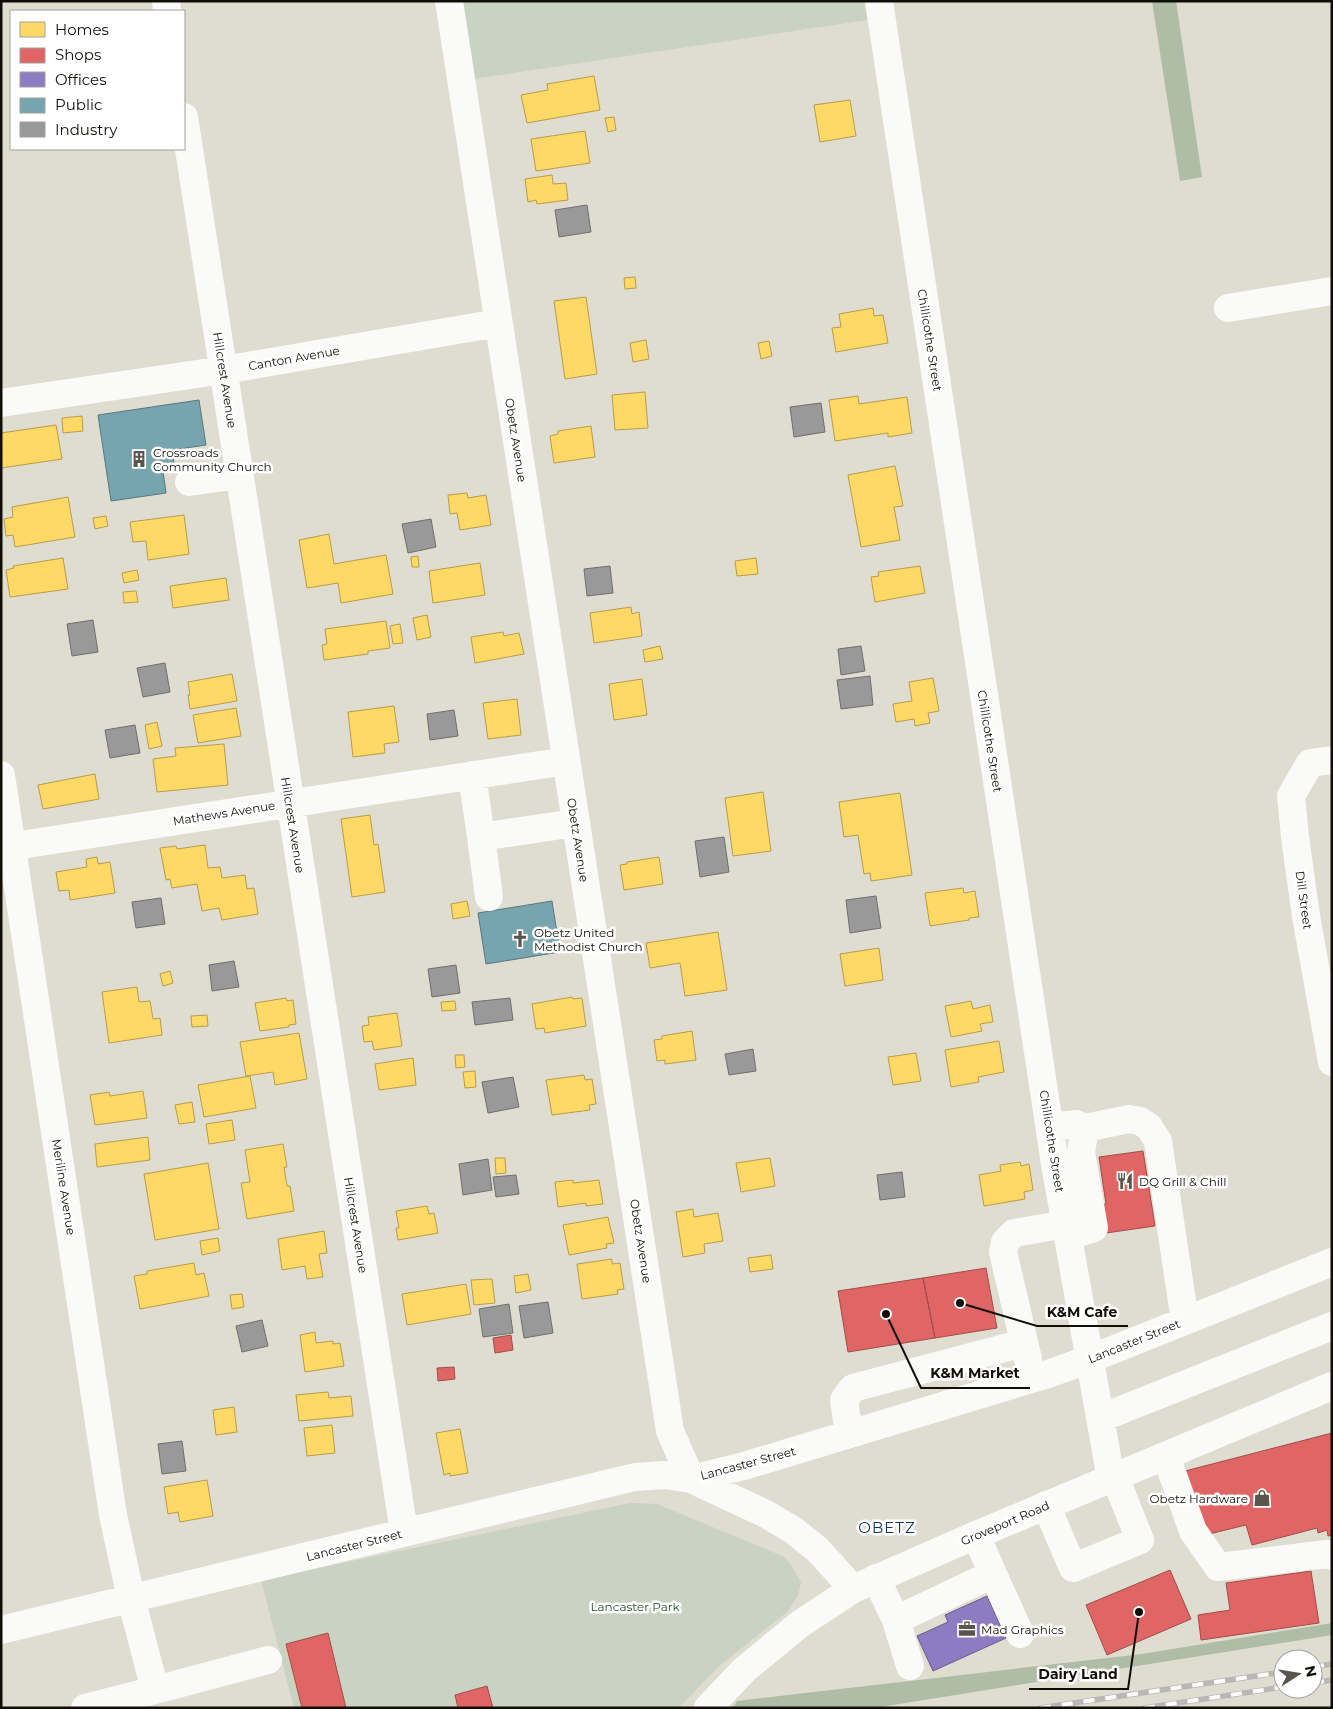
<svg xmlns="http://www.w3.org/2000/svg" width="1333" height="1709" font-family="Montserrat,sans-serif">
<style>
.green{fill:#cad2c2}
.forest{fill:#afbda7}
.homes{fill:#ffd966;stroke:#b89c4a}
.shops{fill:#e06666;stroke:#a24c4a}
.offices{fill:#8e7cc3;stroke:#685b8b}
.public{fill:#76a5af;stroke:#58787d}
.industry{fill:#999;stroke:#706f6e}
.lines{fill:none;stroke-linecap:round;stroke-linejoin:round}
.minor{stroke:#fafaf8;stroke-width:28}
.major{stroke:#fafaf8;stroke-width:28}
.rail-casing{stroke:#b9b8b6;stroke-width:5.5}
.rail{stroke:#fff;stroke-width:4;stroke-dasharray:11;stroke-linecap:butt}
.labels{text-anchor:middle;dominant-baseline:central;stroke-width:5;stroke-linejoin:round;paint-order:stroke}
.street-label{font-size:12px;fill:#110e08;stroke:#fff}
.poi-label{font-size:12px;fill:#110e08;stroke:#fff;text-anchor:start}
.park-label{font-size:12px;fill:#264f26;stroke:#fff}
.quarter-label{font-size:15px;letter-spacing:1px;fill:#0d3568;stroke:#fff}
.leader{fill:none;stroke:#110e08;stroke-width:2}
.callout-dot{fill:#110e08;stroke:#fff;stroke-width:2}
.callout-label{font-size:14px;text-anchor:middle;font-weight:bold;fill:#110e08;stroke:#fff;stroke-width:5;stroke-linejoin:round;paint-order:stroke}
</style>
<rect width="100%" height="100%" fill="#dfdcd0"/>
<path class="green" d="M462,1H864L867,20L473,79Z
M630,1503L657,1504L780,1555C790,1560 795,1572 801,1582L798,1596L787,1612L718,1667L679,1708H294L261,1580Z"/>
<path class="forest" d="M1152,1H1176L1202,177L1180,181Z
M1332,1623V1635L874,1708H733L737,1701L1142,1654Z"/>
<path class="homes" d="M594,76L600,110L527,123L521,95L548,90L547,84Z
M850,100L856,136L820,142L814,105Z
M614,117L616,130L608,132L605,118Z
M585,131L590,163L536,171L531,139Z
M552,175L553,184L566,183L568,200L537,204L536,200L528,202L525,179Z
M635,277L636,288L625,289L624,278Z
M586,297L597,374L565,379L554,301Z
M873,308L874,316L883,315L888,343L836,352L832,328L841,327L839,314Z
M646,340L649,359L633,362L630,343Z
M769,341L772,356L761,359L758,343Z
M645,392L648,428L615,430L612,395Z
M858,396L859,404L907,397L912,433L888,437V433L835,441L829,400Z
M82,416L83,431L63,433L62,418Z
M56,425L62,459L1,468V433Z
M591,426L595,457L554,463L550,436L558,434V431Z
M895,466L903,506L894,507L900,540L861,547L848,475Z
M467,493L468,498L486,495L491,525L460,530L457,513L450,514L448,495Z
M68,497L75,537L15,547L13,535L6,536L4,519L13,517L12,507Z
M184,515L189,554L148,560L146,541L133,542L130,522Z
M106,516L108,526L95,529L93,518Z
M329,534L334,564L386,555L393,594L341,603L338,583L307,588L299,540Z
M418,556L419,567H412L411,557Z
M63,558L68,589L10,597L6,570L14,568L13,566Z
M756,558L758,574L737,576L735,561Z
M480,563L485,595L433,603L429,571Z
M920,566L925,593L875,602L871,577L879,576L878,572Z
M137,570L139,580L124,583L122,573Z
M226,578L229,600L173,608L170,586Z
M136,591L138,602L124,603L123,592Z
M631,607L632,614L639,612L642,636L594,643L590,613Z
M427,615L431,637L417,640L413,618Z
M386,621L390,648L368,651V654L324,660L322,645L327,644L325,629Z
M400,624L403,643L393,644L390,626Z
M503,632L504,636L519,633L524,654L475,663L471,637Z
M660,646L663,659L645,662L643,650Z
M232,674L237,701L190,709L188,695H190L188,682Z
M933,678L939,711L928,713L930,723L915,726L914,719L896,722L893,704L912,701L909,682Z
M642,679L647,715L614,720L609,684Z
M517,699L521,735L488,739L483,703Z
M394,706L399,742L384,744L385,753L353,757L348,712Z
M236,708L241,736L198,743L193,715Z
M157,722L162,746L149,749L145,725Z
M224,744L228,785L157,792L153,759L176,756L175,748Z
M95,774L99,799L43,809L38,785Z
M763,792L771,851L733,856L725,798Z
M900,793L912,875L871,881L870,873L864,874L858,835L844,837L839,802Z
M370,815L374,845L378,844L385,892L352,897L341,819Z
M205,845L208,868L220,867L222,878L245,875L247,889L254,888L258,914L222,920L219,908L202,911L197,884L172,888L170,879L166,880L160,848L176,846L177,849Z
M97,857L98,864L110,862L115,893L70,900L69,890L59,891L56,872L87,867L86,859Z
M659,857L663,884L624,890L620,865L627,864V862Z
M963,888L964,893L975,891L979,917L969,918V920L930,926L925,893Z
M467,901L470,916L453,919L451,904Z
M718,932L727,990L685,996L680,963L650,968L646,943Z
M879,948L883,980L845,986L840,954Z
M170,971L173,983L163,986L160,974Z
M137,987L139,1002L150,1001L153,1019L160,1018L162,1035L109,1043L102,992Z
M572,997L573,999L582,998L586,1026L545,1033L544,1028L536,1029L532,1004Z
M286,998L287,1001L293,1000L296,1024L289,1025V1027L260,1031L255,1003Z
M455,1001L456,1010L442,1011L441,1002Z
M971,1001L973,1009L990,1005L993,1022L980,1024L982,1031L951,1037L945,1006Z
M397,1013L402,1046L374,1050L372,1041L364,1042L362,1026L369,1025L368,1017Z
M207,1015L208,1026L192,1027L191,1016Z
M692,1031L696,1060L665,1064V1060L657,1061L654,1040L662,1039V1036Z
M299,1033L307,1079L275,1085L273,1072L246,1076L240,1042Z
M999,1041L1004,1072L978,1077L979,1082L951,1087L945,1050Z
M916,1053L921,1081L893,1085L888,1057Z
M455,1055H464L465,1067L456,1068Z
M413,1058L416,1085L379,1090L375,1064Z
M475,1071L476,1087L465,1088L463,1072Z
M584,1075L585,1080L592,1079L596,1104L589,1105L590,1110L552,1115L546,1080Z
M250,1076L256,1108L204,1117L198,1085Z
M143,1091L147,1118L95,1125L90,1095L109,1092L110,1096Z
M192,1102L195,1122L179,1124L175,1105Z
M232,1120L235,1140L209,1144L206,1124Z
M148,1137L150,1160L97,1167L95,1144Z
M283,1144L287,1167H284L287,1186H290L294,1211L247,1219L241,1183L250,1182L245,1150Z
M495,1158H505L506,1173L496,1174Z
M770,1158L775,1186L741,1192L736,1163Z
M1020,1162L1021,1166L1029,1164L1033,1190L1024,1192L1025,1199L984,1206L979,1175L1001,1171L1000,1165Z
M208,1163L219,1229L155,1240L144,1174Z
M573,1180V1183L599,1180L603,1204L586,1206V1203L558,1207L555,1182Z
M427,1206L429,1214L434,1213L438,1233L398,1240L396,1228H399L396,1211Z
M693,1209L694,1217L718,1213L723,1241L704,1244L705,1253L683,1257L676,1212Z
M608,1217L614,1243L606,1244L607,1248L569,1255L563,1225Z
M324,1231L327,1253L319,1254L323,1277L307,1279L305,1266L282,1270L278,1239Z
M218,1238L220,1251L202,1255L200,1241Z
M771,1255L773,1269L750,1272L748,1258Z
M612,1259V1264L620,1263L624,1289L617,1290L618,1294L582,1299L577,1264Z
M194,1263L196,1275L204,1273L209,1296L140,1309L134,1276L147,1274V1271Z
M528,1274L531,1290L516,1293L514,1276Z
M492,1279L495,1303L474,1305L471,1280Z
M466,1284L471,1314L407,1325L402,1294Z
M242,1294L244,1307L232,1309L230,1295Z
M315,1332L316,1343L333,1341V1344L340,1343L344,1366L305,1372L300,1335Z
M328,1392L329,1398L351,1396L353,1416L299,1421L296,1395Z
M234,1407L237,1432L216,1435L213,1410Z
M332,1425L335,1453L307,1456L304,1428Z
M460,1429L468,1473L450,1476V1473L444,1475L436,1433Z
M207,1480L213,1516L180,1522L178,1512L168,1514L164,1487Z"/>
<path class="shops" d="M1143,1151L1155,1226L1106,1233L1102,1205L1106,1204L1099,1157Z
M986,1268L997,1328L935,1338L923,1278Z
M923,1278L935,1338L848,1352L838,1291Z
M511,1335L513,1350L495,1353L493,1338Z
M454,1367L455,1379L438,1381L437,1368Z
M1332,1433V1535L1328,1536L1327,1530L1318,1533L1317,1528L1252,1545L1246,1525L1201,1536L1185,1471Z
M1170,1570L1191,1619L1107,1655L1086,1605Z
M1311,1571L1319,1623L1201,1640L1198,1615L1230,1610L1226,1583Z
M328,1633L346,1708H302L286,1644Z
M487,1686L493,1708H458L455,1695Z"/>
<path class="offices" d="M987,1596L1006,1638L933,1671L917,1636L948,1622L945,1615Z"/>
<path class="public" d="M199,400L206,445L172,450L175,469L163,471L166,493L111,501L98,415Z
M552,901L560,952L486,964L478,913Z"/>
<path class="industry" d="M587,205L591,232L559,237L555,210Z
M821,403L825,432L794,437L790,407Z
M431,519L436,547L408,553L402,524Z
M610,566L613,593L587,596L584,569Z
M93,620L98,652L72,656L67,624Z
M861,646L865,671L841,675L838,649Z
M165,663L170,692L143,697L137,668Z
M870,676L873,705L841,709L837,680Z
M454,710L458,736L430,740L427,714Z
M135,725L140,753L110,758L105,730Z
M724,837L729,872L700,877L695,841Z
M876,896L881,928L850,933L846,900Z
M161,898L165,924L136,928L132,902Z
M234,961L239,987L212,991L209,965Z
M456,965L460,993L432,997L428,969Z
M510,998L513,1020L475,1025L472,1002Z
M753,1049L756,1071L729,1075L725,1054Z
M513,1077L519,1107L488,1113L482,1082Z
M488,1159L492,1190L463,1195L459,1164Z
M902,1172L905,1197L880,1200L877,1175Z
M516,1175L519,1194L496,1197L493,1177Z
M548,1302L553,1333L524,1338L519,1306Z
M509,1304L513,1333L483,1337L479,1309Z
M262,1320L268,1346L242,1352L236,1326Z
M182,1441L186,1471L162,1474L158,1444Z"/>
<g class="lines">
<path class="minor" d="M166,1L167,11
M449,1L670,1431L691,1479L766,1514L793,1530L818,1550L853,1589
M879,1L1055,1164L1111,1479
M184,117L404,1532
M1228,308L1332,291
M1,403L224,370L498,323
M189,482L239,475
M1332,760L1310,763L1291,796L1295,837L1306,916L1332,1062
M1,775L113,1515L131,1598L155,1690L85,1708
M472,775L481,837L575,823
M481,837L489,897
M1,848L566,761
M1050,1127L1076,1124L1085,1128L1129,1119L1140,1121L1149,1127L1158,1141L1185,1321
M1068,1236L1094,1228L1081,1152L1085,1128
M1028,1359L1003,1252L1005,1242L1014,1233L1066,1224
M1101,1418L1332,1326
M849,1434L844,1400L853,1388L1024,1343
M1166,1456L1193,1531L1218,1567L1327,1554L1332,1556
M1046,1505L1073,1568L1140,1540L1115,1477
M993,1574L1020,1634
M876,1578L896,1620L993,1574L976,1535
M896,1620L910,1666
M1,1630L635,1477L664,1475L691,1479L744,1466L1048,1374L1090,1359L1332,1262
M155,1690L268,1660"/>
<path class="major" d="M708,1708L744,1670L800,1624L853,1589L976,1535L1332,1386"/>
<g class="rail-casing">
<path id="rail" d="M1313,1667L1332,1664
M1313,1683L1332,1680
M1040,1708L1283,1672
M1144,1708L1283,1687"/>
</g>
<use href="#rail" class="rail"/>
</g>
<defs>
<g id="building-bare" transform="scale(1.35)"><path d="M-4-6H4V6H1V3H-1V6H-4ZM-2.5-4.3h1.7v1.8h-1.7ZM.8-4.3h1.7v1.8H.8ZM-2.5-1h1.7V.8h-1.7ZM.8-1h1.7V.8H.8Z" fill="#59564e" stroke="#fff" stroke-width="2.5" paint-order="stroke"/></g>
<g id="church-bare" transform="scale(1.35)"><path d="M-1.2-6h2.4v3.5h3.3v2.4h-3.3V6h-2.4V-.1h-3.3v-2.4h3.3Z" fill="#59564e" stroke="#fff" stroke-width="2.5" paint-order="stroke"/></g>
<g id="restaurant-bare" transform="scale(1.35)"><path d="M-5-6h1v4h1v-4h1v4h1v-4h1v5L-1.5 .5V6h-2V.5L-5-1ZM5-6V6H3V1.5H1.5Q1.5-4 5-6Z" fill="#59564e" stroke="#fff" stroke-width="2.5" paint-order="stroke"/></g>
<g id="shop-bare" transform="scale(1.35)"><path d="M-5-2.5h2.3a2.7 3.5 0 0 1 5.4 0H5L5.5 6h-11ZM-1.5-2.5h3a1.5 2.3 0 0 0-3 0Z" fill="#59564e" stroke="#fff" stroke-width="2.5" paint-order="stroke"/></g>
<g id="office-bare" transform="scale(1.35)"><path d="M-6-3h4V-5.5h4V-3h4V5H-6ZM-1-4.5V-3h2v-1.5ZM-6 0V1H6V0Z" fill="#59564e" stroke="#fff" stroke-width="2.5" paint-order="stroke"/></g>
</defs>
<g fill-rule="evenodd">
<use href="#building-bare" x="139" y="459"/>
<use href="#church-bare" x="520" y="939"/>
<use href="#restaurant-bare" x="1125" y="1181"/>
<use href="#shop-bare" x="1262" y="1498"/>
<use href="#office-bare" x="967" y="1629"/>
</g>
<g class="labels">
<g class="street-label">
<text transform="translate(930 340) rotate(81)">Chillicothe Street</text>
<text transform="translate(294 358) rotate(-10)">Canton Avenue</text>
<text transform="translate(225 380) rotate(81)">Hillcrest Avenue</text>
<text transform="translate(516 440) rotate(81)">Obetz Avenue</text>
<text transform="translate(990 741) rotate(81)">Chillicothe Street</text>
<text transform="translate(224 813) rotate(-9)">Mathews Avenue</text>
<text transform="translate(293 825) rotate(81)">Hillcrest Avenue</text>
<text transform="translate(578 840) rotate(81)">Obetz Avenue</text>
<text transform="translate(1304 900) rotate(82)">Dill Street</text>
<text transform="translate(1052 1141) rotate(81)">Chillicothe Street</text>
<text transform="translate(64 1187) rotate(81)">Meriline Avenue</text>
<text transform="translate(356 1225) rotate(81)">Hillcrest Avenue</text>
<text transform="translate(641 1241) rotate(81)">Obetz Avenue</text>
<text transform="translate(1134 1341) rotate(-22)">Lancaster Street</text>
<text transform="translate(748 1463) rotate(-15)">Lancaster Street</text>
<text transform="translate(1005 1523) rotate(-23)">Groveport Road</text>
<text transform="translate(354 1545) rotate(-14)">Lancaster Street</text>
</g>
<g class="poi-label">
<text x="153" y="452">Crossroads<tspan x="153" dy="14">Community Church</tspan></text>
<text x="534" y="932">Obetz United<tspan x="534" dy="14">Methodist Church</tspan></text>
<text x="1139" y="1181">DQ Grill &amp; Chill</text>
<text x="1248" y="1498" text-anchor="end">Obetz Hardware</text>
<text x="981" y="1629">Mad Graphics</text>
</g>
<g class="park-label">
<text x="635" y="1606">Lancaster Park</text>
</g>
<g class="quarter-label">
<text x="887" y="1527">OBETZ</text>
</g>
</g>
<path class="leader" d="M960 1303L1037 1326H1128M886 1314L921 1388H1030M1139 1612L1128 1689H1029"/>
<g class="callout-dot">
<circle cx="960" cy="1303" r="5"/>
<circle cx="886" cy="1314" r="5"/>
<circle cx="1139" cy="1612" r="5"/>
</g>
<g class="callout-label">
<text x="1082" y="1317">K&amp;M Cafe</text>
<text x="975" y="1378">K&amp;M Market</text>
<text x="1078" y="1679">Dairy Land</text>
</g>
<rect width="1333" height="1709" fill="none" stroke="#110e08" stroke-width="5"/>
<rect x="10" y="10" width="175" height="140" fill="#ffffff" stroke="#a09f9c"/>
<rect x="20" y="22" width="25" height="15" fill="#ffd966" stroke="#a09f9c"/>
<text x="55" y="35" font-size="15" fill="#110e08">Homes</text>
<rect x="20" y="48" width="25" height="15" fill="#e06666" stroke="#a09f9c"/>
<text x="55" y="60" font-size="15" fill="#110e08">Shops</text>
<rect x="20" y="72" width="25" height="15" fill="#8e7cc3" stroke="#a09f9c"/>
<text x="55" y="85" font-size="15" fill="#110e08">Offices</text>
<rect x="20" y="98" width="25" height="15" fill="#76a5af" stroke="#a09f9c"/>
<text x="55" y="110" font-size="15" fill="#110e08">Public</text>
<rect x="20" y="122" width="25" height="15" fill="#999999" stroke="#a09f9c"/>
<text x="55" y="135" font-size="15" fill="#110e08">Industry</text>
<g transform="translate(1298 1674) rotate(78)"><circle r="24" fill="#ffffff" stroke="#a09f9c"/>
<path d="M0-4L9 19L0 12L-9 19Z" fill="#59564e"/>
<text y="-8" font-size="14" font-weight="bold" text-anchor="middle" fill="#110e08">N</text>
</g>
</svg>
